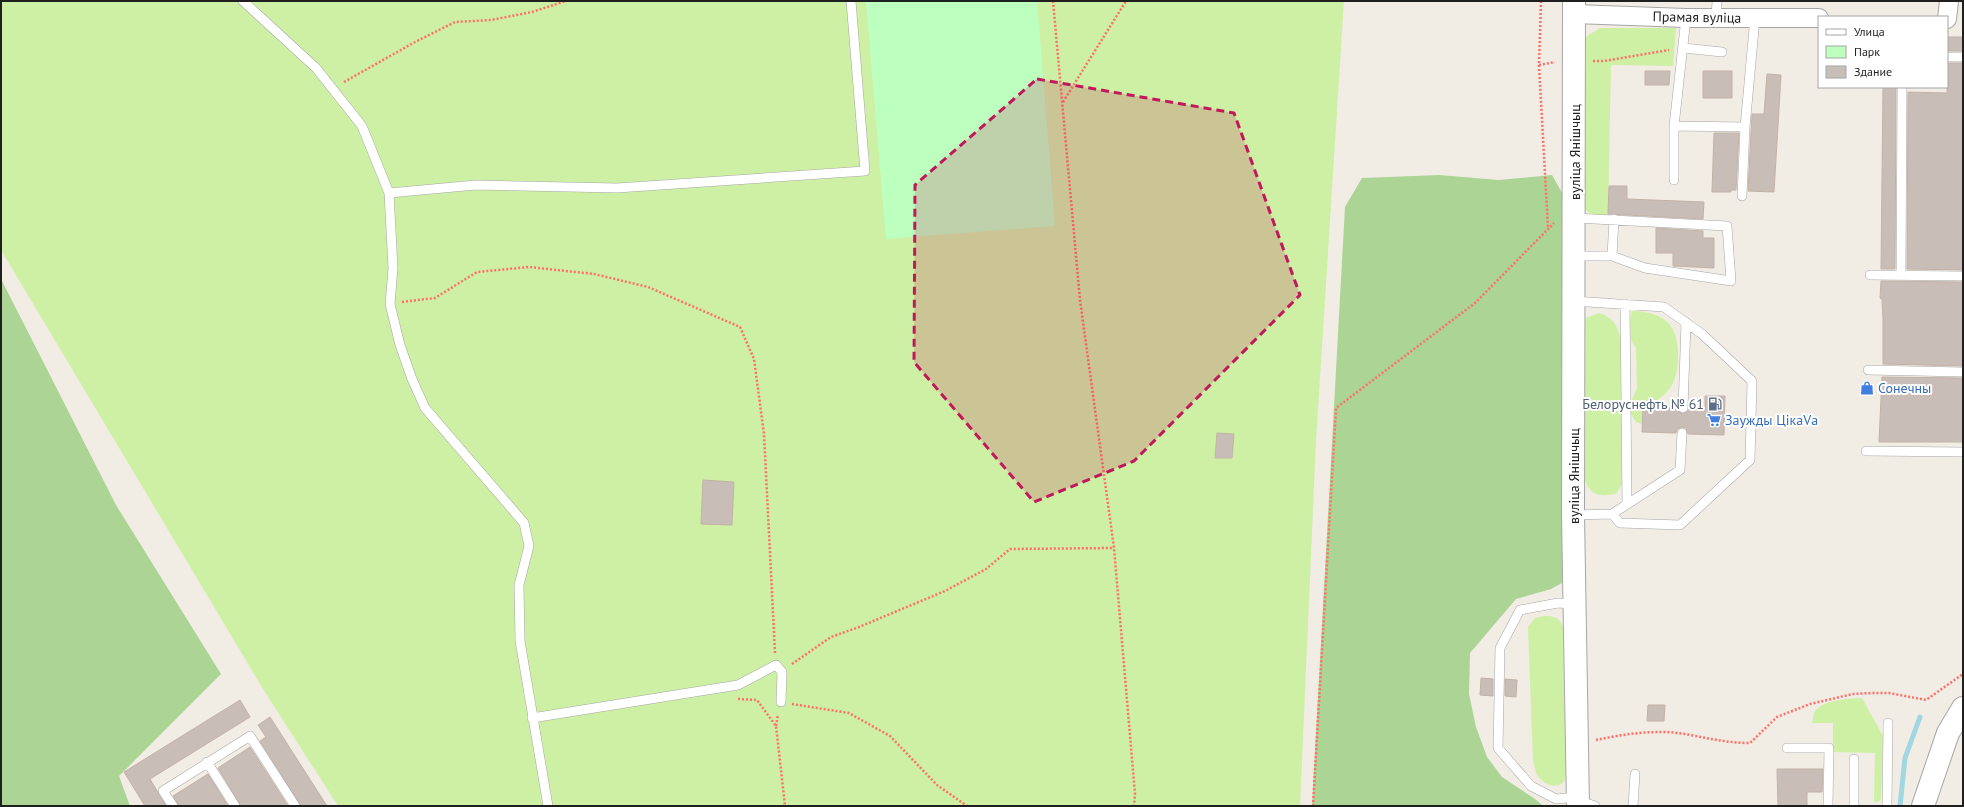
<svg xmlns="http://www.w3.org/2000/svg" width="1964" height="807" font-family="'PT Sans',sans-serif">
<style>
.grass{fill:#cef0a5}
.forest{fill:#abd495}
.park{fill:#bdffbf}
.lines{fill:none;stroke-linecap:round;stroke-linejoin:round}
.stream{stroke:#a0d7e3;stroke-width:5}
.building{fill:#c9beb7;stroke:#c4b1a5}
.service-casing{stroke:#a6a6a6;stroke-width:10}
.minor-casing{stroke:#a6a6a6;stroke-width:20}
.tertiary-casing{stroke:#a6a6a6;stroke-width:24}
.path{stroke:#ff6f67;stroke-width:2.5;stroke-dasharray:2 2;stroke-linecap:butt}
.service{stroke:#fff;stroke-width:9}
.minor{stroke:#fff;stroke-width:18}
.tertiary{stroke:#fff;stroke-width:22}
.marked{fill:#c2185b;fill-opacity:0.2;stroke:#c2185b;stroke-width:3;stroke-dasharray:8 5;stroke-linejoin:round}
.labels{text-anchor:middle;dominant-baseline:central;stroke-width:4;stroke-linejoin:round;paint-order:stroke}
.street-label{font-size:14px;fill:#1f1f1f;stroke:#fff}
.shop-label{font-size:14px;fill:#366cbe;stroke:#fff;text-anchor:start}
.service-label{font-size:14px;fill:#4e5e75;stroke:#fff;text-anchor:end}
</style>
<rect width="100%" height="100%" fill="#f1ece4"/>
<path class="grass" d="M1,1H1344L1316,441L1300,806H338L263,689L1,250Z
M1600,28H1676L1673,66L1611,65L1608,215C1592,215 1589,216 1579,201L1580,44L1587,36Z
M1632,311C1663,312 1678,323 1678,355C1678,366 1677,375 1672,385C1668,393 1657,400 1650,407H1643L1642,424L1636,422L1631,414L1629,406L1637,388L1636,348L1631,340L1630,319Z
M1599,313C1613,316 1618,327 1621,340L1622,484L1616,494C1597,497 1589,495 1584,476L1583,325L1586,318Z
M1544,616C1554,616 1560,617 1563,628L1566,772C1566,775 1565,779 1564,781C1556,792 1540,782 1536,773C1535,769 1534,764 1533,760L1528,627L1535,618Z
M1862,698L1883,736L1881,799L1878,802H1874L1875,753L1833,752V723H1812C1813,720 1813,716 1814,713C1821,699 1849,699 1862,698Z"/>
<path class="forest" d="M1439,175L1499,180L1552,175L1565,198L1564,571L1562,583L1551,589L1516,599L1470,653L1469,694L1476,727L1487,757L1502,777L1535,799L1543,806H1312L1345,207L1362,178Z
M1,279L116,505L221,674L119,776L130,806H1Z"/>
<path class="park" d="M866,1H1037L1055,226L886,239Z"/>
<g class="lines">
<path class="stream" d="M1900,806L1905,758L1920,717"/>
</g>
<path class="building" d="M1947,37H1963V51H1947Z
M1947,63H1963V270L1907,269L1908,92L1947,93Z
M1645,71H1670L1669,85H1645Z
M1703,71H1732V98H1703Z
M1767,74L1781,75L1774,192L1748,191L1752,114H1764Z
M1883,87H1896L1895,269H1881Z
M1714,133H1739L1736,190H1731V192H1712Z
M1609,186H1627V199L1704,202L1703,219L1608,214Z
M1656,228L1703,231V238H1714V268L1673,266V253H1656Z
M1881,281L1963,282V366L1883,364V319L1882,299L1880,298Z
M1882,377L1963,378V442H1879Z
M1705,396H1725L1724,435L1688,434L1686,428L1682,427L1677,429L1676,433L1642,432L1643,407L1677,408L1680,413L1683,414L1688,411L1689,409H1705Z
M1217,433L1234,434L1232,458H1215Z
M703,480L734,482L732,525L701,524Z
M1481,678L1493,679V696L1480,695Z
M1505,679L1517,680L1516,697L1505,696Z
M240,700L250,717L150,779L166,806H145L124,772Z
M1648,705H1665L1664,721H1647Z
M270,717L327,806H301L260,741L266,737L258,725Z
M250,747L288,806H241L218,768Z
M1777,769H1823L1822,792H1807V806H1778Z
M208,774L228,806H179L173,796Z"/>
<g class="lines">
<g class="service-casing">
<path id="service" d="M243,1L316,68L362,126L389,193L393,268L390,304L400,345L412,379L425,408L524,523L529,546L519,585L520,641L548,806
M1716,18L1717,1
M1683,48L1722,52
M1947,57H1963
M1674,126L1745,127
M1674,180V126L1686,18
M389,193L476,185L617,188L865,171L851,1
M1742,196L1745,127L1755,18
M1574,256H1612L1645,268L1731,281L1727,226L1575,218
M1612,256L1614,219
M1870,275L1963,276
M1901,275L1902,87
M1573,301L1664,307L1702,334L1752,381L1750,460L1680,525L1620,523L1612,514
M1625,304L1627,504
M1868,370L1963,372
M1683,408L1686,323
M1866,451L1963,452
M1573,515L1612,514L1680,470L1682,433
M1574,604L1558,603L1520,610L1500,648L1498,748L1531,786L1556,799L1578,797L1586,803L1595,806
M532,718L738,685L776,665L782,672L781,702
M1787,748H1829L1828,806
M207,762L235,806
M173,806L163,791L250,736L295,806
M1633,806L1635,774
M1854,806V759
M1887,806L1888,723"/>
</g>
<g class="minor-casing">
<path id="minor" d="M1574,14L1686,18H1819
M1947,19L1949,1"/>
</g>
<g class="tertiary-casing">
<path id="tertiary" d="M1574,1L1573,515L1578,806
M1923,806L1948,733L1963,708"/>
</g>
<path class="path" d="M1053,1L1080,300L1114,548L1135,794L1134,806
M1541,1L1539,65L1548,228
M1593,61H1604L1669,50
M1539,65L1555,62
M344,82L415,42L455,22L491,20L532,12L566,1
M1063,102L1126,1
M402,302L435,298L477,272L529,267L594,274L648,287L740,327L754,359L764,434L775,653
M792,664L831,637L859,627L945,591L986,569L1010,549L1114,548
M738,699L757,700L776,726L785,806
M792,704L849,713L890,736L937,785L967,806
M776,726L778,714
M1596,740C1624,734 1657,729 1685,734C1707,738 1727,743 1750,743L1777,717L1810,704L1853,694L1871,693H1889L1926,700L1963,674
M1313,806L1336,408L1475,303L1554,223"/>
<use href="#service" class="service"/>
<use href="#minor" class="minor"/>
<use href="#tertiary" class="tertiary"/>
</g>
<path class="marked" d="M1037,79L1234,113L1300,295L1134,461L1034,502L914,362L915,185Z"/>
<defs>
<g id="shop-bare" transform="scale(1.08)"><path d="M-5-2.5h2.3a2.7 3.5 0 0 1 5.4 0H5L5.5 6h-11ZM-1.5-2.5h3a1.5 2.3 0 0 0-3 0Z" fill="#3f7fe0" stroke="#fff" stroke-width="2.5" paint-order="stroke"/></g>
<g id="fuel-bare" transform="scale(1.08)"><path d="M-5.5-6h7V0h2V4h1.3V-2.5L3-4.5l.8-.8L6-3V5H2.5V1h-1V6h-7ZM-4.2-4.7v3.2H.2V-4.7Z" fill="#5c6f8a" stroke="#fff" stroke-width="2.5" paint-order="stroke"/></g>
<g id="supermarket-bare" transform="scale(1.08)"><path d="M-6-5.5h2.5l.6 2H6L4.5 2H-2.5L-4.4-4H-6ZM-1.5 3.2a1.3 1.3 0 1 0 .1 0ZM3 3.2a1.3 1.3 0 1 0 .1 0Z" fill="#3f7fe0" stroke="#fff" stroke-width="2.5" paint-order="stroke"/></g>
</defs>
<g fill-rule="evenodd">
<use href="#shop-bare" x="1867" y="388"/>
<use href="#fuel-bare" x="1715" y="404"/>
<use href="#supermarket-bare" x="1714" y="420"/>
</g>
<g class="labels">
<g class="street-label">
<text transform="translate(1697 17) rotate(1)">Прамая вуліца</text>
<text transform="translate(1575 152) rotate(-90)">вуліца Янішчыц</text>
<text transform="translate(1574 476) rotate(-90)">вуліца Янішчыц</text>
</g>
<g class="shop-label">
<text x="1878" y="388">Сонечны</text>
<text x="1725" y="420">Заужды ЦікаVа</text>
</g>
<g class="service-label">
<text x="1704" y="404">Белоруснефть № 61</text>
</g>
</g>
<rect width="1964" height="807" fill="none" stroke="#1f1f1f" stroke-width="4"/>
<rect x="1818" y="16" width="130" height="72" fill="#ffffff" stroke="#a5a5a5"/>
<rect x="1826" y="29" width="20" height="6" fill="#ffffff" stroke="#a5a5a5"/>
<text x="1854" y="36" font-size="12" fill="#1f1f1f">Улица</text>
<rect x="1826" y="46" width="20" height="12" fill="#bdffbf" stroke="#a5a5a5"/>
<text x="1854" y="56" font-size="12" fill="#1f1f1f">Парк</text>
<rect x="1826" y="66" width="20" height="12" fill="#c9beb7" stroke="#a5a5a5"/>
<text x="1854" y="76" font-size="12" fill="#1f1f1f">Здание</text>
</svg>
